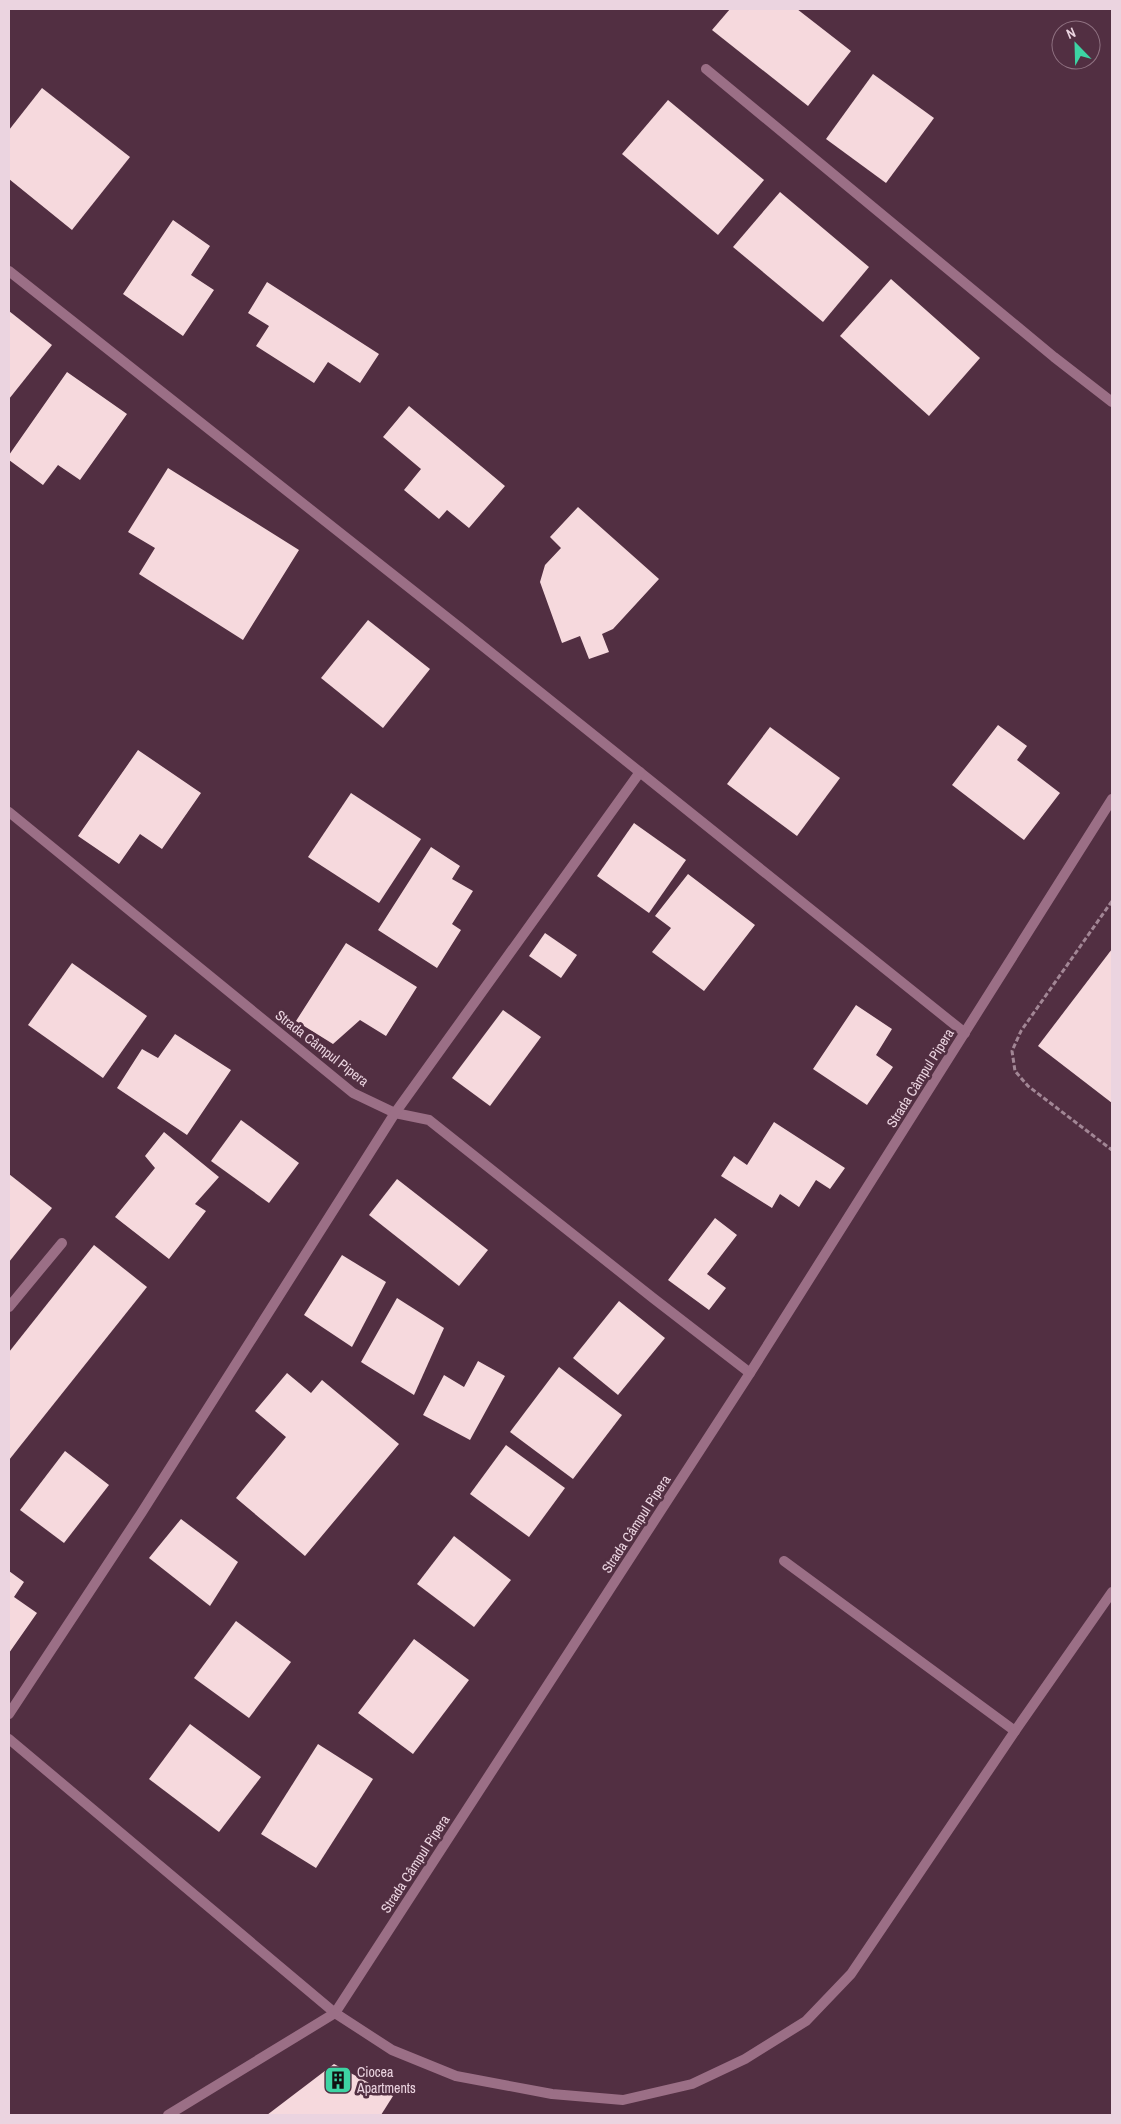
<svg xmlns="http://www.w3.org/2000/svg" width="1121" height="2124" viewBox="0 0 1121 2124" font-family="'Archivo Narrow',sans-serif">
<rect width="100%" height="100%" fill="#522f42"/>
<g fill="#f6d9dd">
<polygon points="730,9 797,9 851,51 808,106 712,30"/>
<polygon points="873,74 934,118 886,183 826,139"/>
<polygon points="42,88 130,157 72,230 9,179 9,130"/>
<polygon points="668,100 764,180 718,235 622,154"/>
<polygon points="780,192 869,267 823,322 733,247"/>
<polygon points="173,220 210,246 191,275 214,290 183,336 123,294"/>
<polygon points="891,279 980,358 929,416 840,336"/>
<polygon points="267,282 379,354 360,383 328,362 314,383 256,346 269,326 248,313"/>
<polygon points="9,311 52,345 9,399"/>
<polygon points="67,372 127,414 80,480 58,465 43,485 9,460 9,455"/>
<polygon points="409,406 505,486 469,528 447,510 439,519 404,490 421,469 383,437"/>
<polygon points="168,468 299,550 243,640 139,574 155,548 128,532"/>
<polygon points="578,507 659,579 613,629 602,634 609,652 589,659 580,636 562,643 540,582 545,565 561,548 550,537"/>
<polygon points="368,620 430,669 383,728 321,678"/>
<polygon points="998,725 1027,746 1017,760 1060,793 1024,840 952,785"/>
<polygon points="770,727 840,778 797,836 727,784"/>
<polygon points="138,750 201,793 162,849 140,834 119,864 78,836"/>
<polygon points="351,793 421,839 379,903 308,857"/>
<polygon points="634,823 686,860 649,913 597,876"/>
<polygon points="431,847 460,866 452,879 473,891 452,924 461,930 437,968 378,930"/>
<polygon points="688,874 755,925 704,991 652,952 671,928 655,916"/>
<polygon points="545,933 577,955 561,978 529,956"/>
<polygon points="346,943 417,987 386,1036 360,1020 333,1044 296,1021"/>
<polygon points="1112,949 1112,1103 1038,1046"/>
<polygon points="72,963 147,1016 103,1078 28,1025"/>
<polygon points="856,1005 892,1029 876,1055 893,1067 867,1105 813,1069"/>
<polygon points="503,1010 541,1037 490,1106 452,1078"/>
<polygon points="175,1034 231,1070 187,1135 117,1088 142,1049 158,1058"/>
<polygon points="241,1120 299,1163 269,1203 211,1161"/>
<polygon points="774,1122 845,1168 830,1189 816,1180 799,1207 780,1194 772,1208 721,1176 734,1156 747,1165"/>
<polygon points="164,1132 219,1177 195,1204 206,1211 169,1259 115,1217 155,1168 145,1156"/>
<polygon points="9,1174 52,1208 9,1262"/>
<polygon points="397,1179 488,1250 459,1286 369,1215"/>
<polygon points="715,1218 737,1235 707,1274 726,1288 709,1310 668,1280"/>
<polygon points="94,1245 147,1287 9,1460 9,1352"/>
<polygon points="342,1255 386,1282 352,1347 304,1315"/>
<polygon points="397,1298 444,1328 414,1395 361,1362"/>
<polygon points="619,1301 665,1338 618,1395 573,1358"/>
<polygon points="478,1361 505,1376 470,1440 423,1415 444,1375 464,1387"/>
<polygon points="559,1367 622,1415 573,1479 510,1432"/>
<polygon points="287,1373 311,1393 322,1380 399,1444 305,1556 236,1498 286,1437 255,1411"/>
<polygon points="506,1445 565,1488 529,1537 470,1494"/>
<polygon points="65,1451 109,1485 64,1543 20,1510"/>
<polygon points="181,1519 238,1562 210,1606 149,1558"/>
<polygon points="454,1536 511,1580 474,1627 417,1584"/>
<polygon points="9,1571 24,1582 14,1597 37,1613 9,1653"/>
<polygon points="236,1621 291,1662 249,1718 194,1678"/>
<polygon points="414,1639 469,1680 413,1754 358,1713"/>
<polygon points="190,1724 261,1777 219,1832 149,1779"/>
<polygon points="318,1744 373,1779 316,1868 261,1834"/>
<polygon points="334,2064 393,2096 381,2115 267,2115"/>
</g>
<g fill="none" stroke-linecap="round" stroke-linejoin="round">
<polyline stroke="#a28695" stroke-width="3" stroke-dasharray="5 2.5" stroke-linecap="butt" points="1112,901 1021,1031 1012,1051 1015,1071 1028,1086 1112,1150"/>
<g stroke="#9b6f86" stroke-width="10">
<polyline points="706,69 1054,357 1112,402"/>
<polyline points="784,1561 1015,1731"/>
</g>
<g stroke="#9b6f86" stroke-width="10">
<polyline points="9,271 459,627 965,1033"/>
<polyline points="9,812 353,1093 395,1113 429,1120 653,1298 750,1373"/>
<polyline points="9,1307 62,1243"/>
<polyline points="9,1714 142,1512 395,1113 640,772"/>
<polyline points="9,1739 335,2013 392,2050 456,2076 552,2094 623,2100 692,2084 745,2059 806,2021 851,1974 1015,1731 1112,1592"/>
<polyline points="168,2115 335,2013 750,1373 1112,799"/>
</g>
</g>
<defs>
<g id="building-square" transform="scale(1.4375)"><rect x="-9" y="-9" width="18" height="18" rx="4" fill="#3dd4a3" stroke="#522f42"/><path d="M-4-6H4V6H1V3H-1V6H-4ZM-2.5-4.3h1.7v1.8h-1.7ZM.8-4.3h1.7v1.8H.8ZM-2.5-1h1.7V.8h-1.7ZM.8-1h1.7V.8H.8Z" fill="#111"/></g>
</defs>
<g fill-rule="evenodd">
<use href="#building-square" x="338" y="2080"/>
</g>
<g text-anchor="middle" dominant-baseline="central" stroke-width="5" stroke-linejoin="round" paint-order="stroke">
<g font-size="14" fill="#ebd4e0" stroke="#522f42">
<text transform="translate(322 1048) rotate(38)">Strada Câmpul Pipera</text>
<text transform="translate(920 1078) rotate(-58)">Strada Câmpul Pipera</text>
<text transform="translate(636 1524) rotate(-57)">Strada Câmpul Pipera</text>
<text transform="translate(415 1864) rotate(-57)">Strada Câmpul Pipera</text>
</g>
<g font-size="14" fill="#ebd4e0" stroke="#522f42" text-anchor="start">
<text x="357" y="2072">Ciocea<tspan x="357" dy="16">Apartments</tspan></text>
</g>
</g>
<rect width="1121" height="2124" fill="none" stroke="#ebd4e0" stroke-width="20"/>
<g transform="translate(1076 45) rotate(337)"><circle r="24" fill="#522f42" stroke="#8f7181"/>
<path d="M0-4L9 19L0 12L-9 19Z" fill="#3dd4a3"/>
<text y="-8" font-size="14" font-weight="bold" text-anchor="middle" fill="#ebd4e0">N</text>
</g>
</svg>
